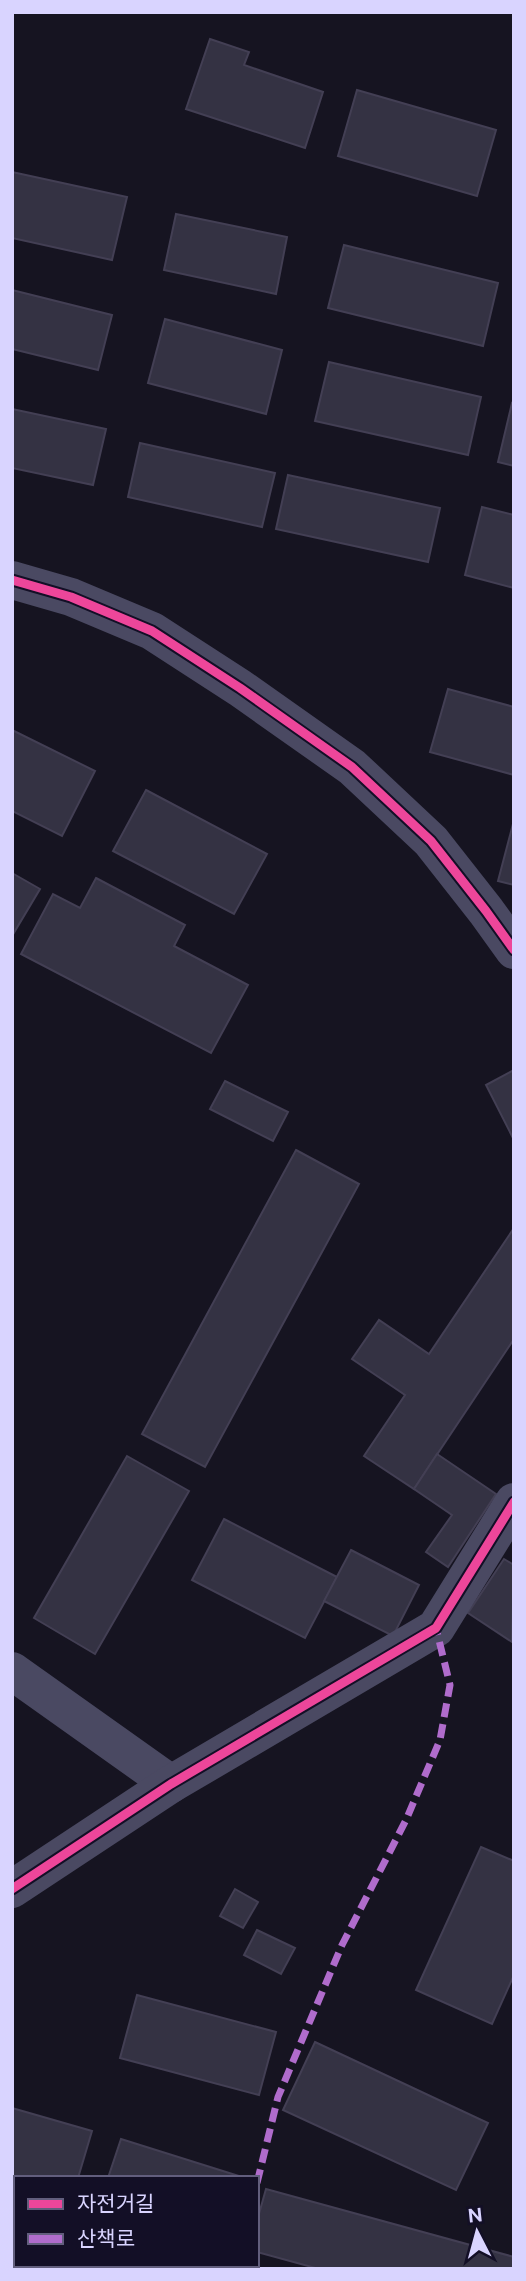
<svg xmlns="http://www.w3.org/2000/svg" width="526" height="2281" viewBox="0 0 526 2281" font-family="'Public Sans','Noto Sans KR',sans-serif">
<rect width="100%" height="100%" fill="#161421"/>
<g fill="#343243" stroke="#433f54" stroke-width="2">
<polygon points="210,39 249,52 244,65 323,92 305,148 186,109"/>
<polygon points="357,90 496,130 477,196 338,156"/>
<polygon points="12,172 127,197 112,260 12,238"/>
<polygon points="176,214 287,237 276,294 164,270"/>
<polygon points="344,245 498,283 483,346 328,308"/>
<polygon points="12,290 112,315 98,370 12,349"/>
<polygon points="165,319 282,350 266,414 148,383"/>
<polygon points="329,362 481,397 468,455 315,421"/>
<polygon points="512,403 514,404 514,466 498,462"/>
<polygon points="12,409 106,429 93,485 12,468"/>
<polygon points="140,443 275,473 262,527 128,497"/>
<polygon points="288,475 440,508 428,562 276,529"/>
<polygon points="482,507 514,515 514,588 465,575"/>
<polygon points="448,689 514,707 514,775 430,752"/>
<polygon points="12,730 95,771 62,836 12,811"/>
<polygon points="146,790 267,854 234,914 113,851"/>
<polygon points="514,820 514,885 498,881"/>
<polygon points="12,873 40,889 12,936"/>
<polygon points="96,878 185,925 174,946 248,985 211,1053 21,954 53,894 80,908"/>
<polygon points="514,1070 514,1140 486,1085"/>
<polygon points="225,1081 288,1112 273,1141 210,1109"/>
<polygon points="296,1150 359,1184 205,1467 142,1434"/>
<polygon points="514,1228 514,1339 414,1489 364,1456 405,1395 352,1359 379,1320 429,1354"/>
<polygon points="437,1454 496,1494 448,1567 426,1552 452,1515 414,1489"/>
<polygon points="127,1456 189,1491 95,1654 34,1618"/>
<polygon points="224,1519 337,1577 305,1638 192,1580"/>
<polygon points="351,1550 419,1585 393,1636 324,1601"/>
<polygon points="504,1559 514,1565 512,1642 468,1613"/>
<polygon points="481,1847 514,1861 514,1975 492,2024 416,1990"/>
<polygon points="235,1889 258,1902 243,1928 220,1916"/>
<polygon points="257,1930 295,1948 281,1974 244,1955"/>
<polygon points="137,1995 276,2032 259,2095 120,2058"/>
<polygon points="315,2042 488,2123 456,2190 283,2110"/>
<polygon points="12,2108 92,2131 78,2178 12,2178"/>
<polygon points="121,2139 242,2177 241,2178 108,2178"/>
<polygon points="266,2189 514,2257 514,2269 319,2269 257,2252 257,2221"/>
<polygon points="12,2257 16,2258 16,2265 45,2265 58,2269 12,2269"/>
</g>
<g fill="none" stroke-linecap="round" stroke-linejoin="round">
<g stroke="#4a4962" stroke-width="38">
<polyline points="12,580 71,597 152,631 240,688 352,767 431,841 486,911 514,950"/>
<polyline points="12,1671 171,1784"/>
<polyline points="12,1889 171,1784 436,1628 514,1502"/>
</g>
<g stroke="#b06ccc" stroke-width="7" stroke-dasharray="14 7" stroke-linecap="butt">
<polyline points="257,2183 278,2097 342,1945 406,1820 440,1740 450,1685 436,1628"/>
<polyline points="237,2269 238,2265"/>
</g>
<g stroke="#130f26" stroke-width="13">
<g id="cycleway">
<polyline points="12,580 71,597 152,631 240,688 352,767 431,841 486,911 514,950"/>
<polyline points="12,1889 171,1784 436,1628 514,1502"/>
</g>
</g>
<use href="#cycleway" stroke="#ed469a" stroke-width="9"/>
</g>
<rect width="526" height="2281" fill="none" stroke="#d9d4ff" stroke-width="28"/>
<rect x="14" y="2176" width="245" height="91" fill="#130f26" stroke="#625e7d" stroke-width="2"/>
<rect x="28" y="2199" width="35" height="10" fill="#ed469a" stroke="#625e7d" stroke-width="2"/>
<text x="77" y="2211" font-size="21" fill="#d9d4ff">자전거길</text>
<rect x="28" y="2234" width="35" height="10" fill="#b06ccc" stroke="#625e7d" stroke-width="2"/>
<text x="77" y="2246" font-size="21" fill="#d9d4ff">산책로</text>
<g transform="translate(477 2232) rotate(354)" stroke="#130f26" stroke-width="5" paint-order="stroke">
<path d="M0-5L12 26L0 18L-12 26Z" fill="#d9d4ff"/>
<text y="-10" font-size="19" font-weight="bold" text-anchor="middle" fill="#d9d4ff">N</text>
</g>
</svg>
